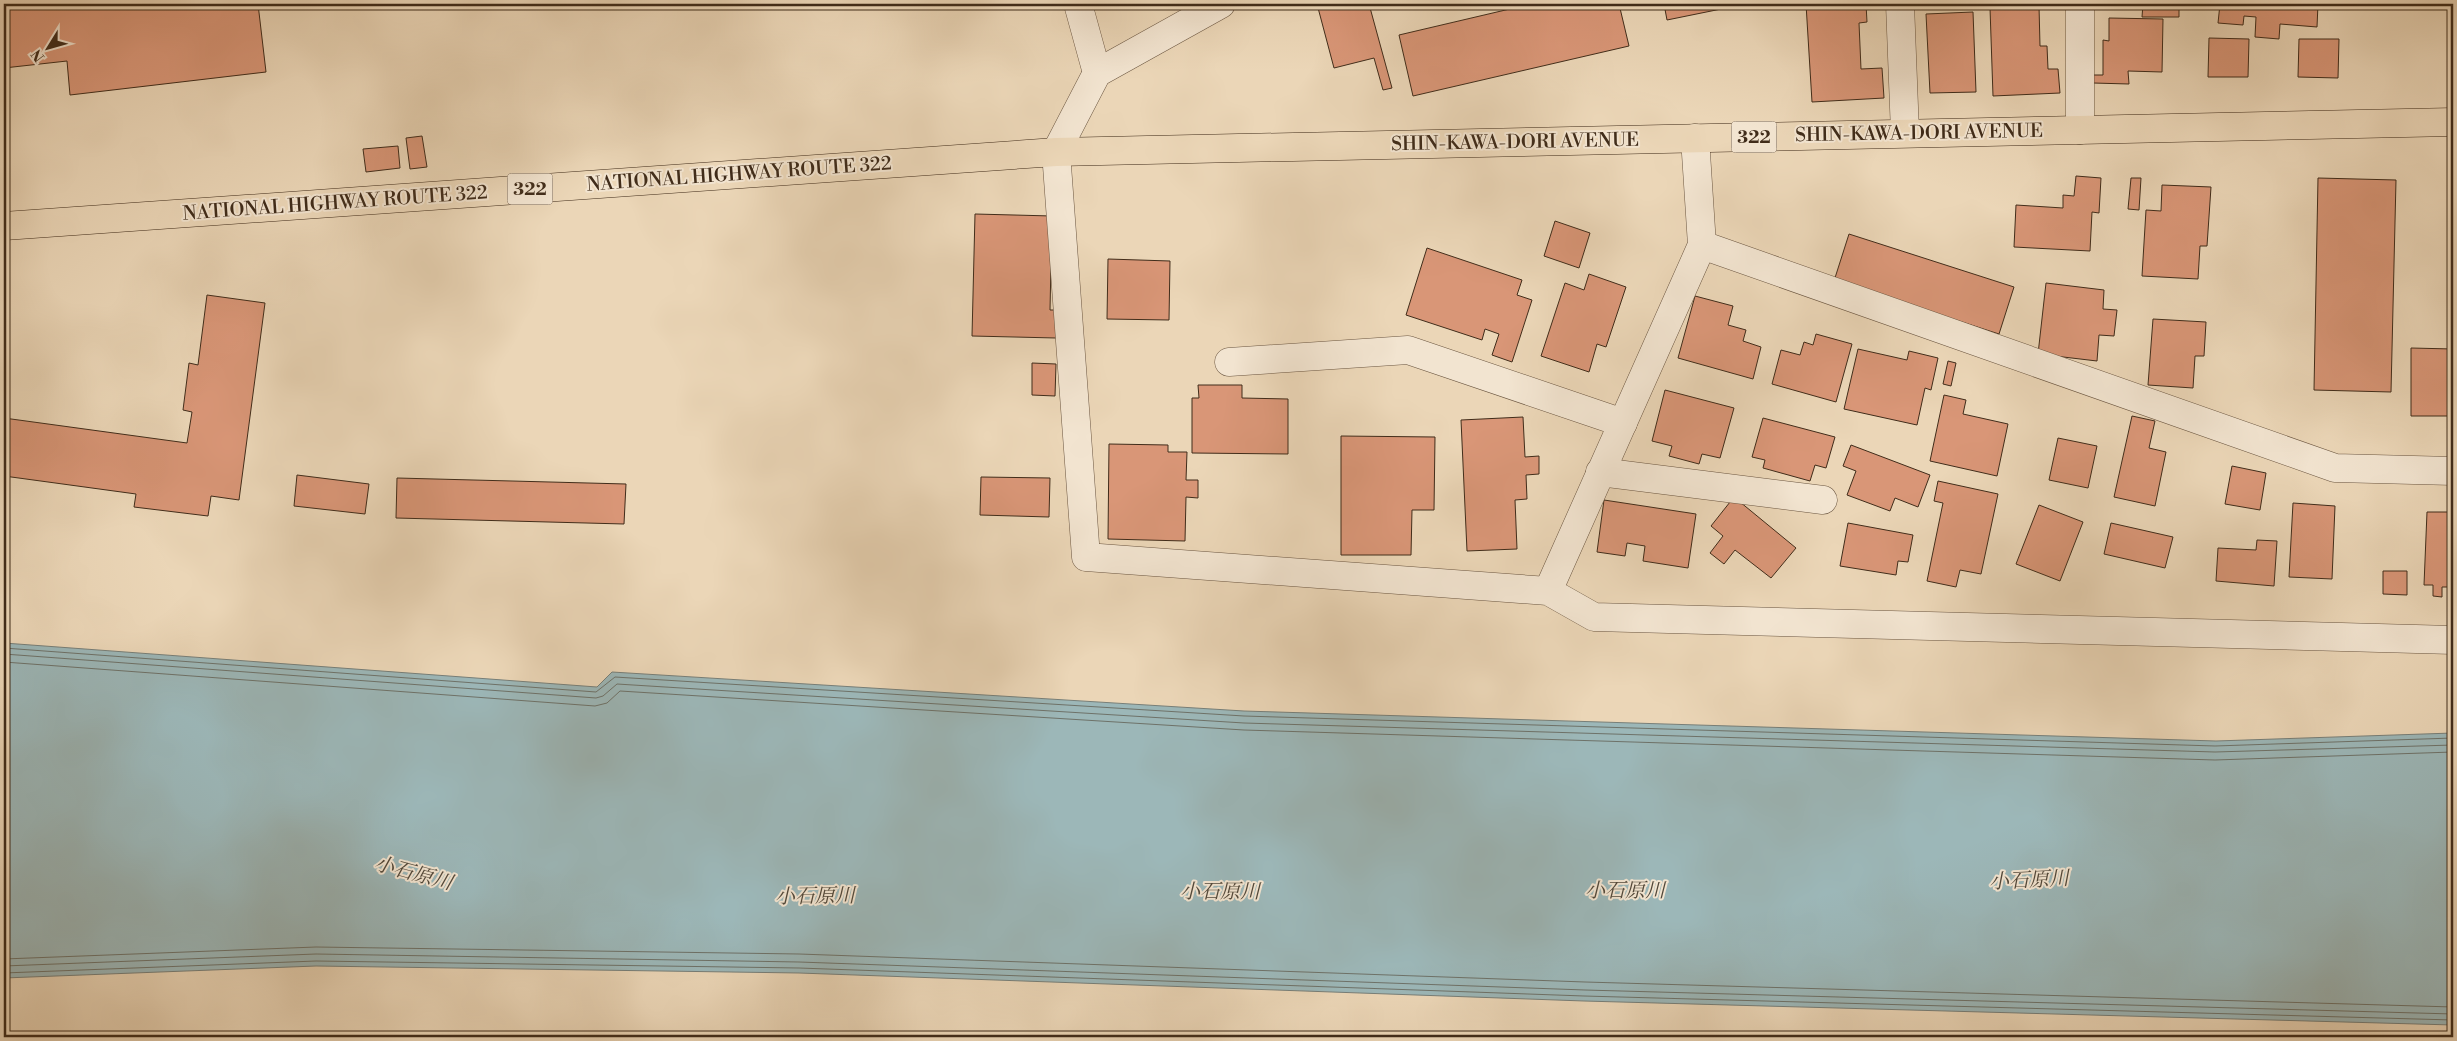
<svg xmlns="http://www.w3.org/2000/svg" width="2457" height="1041" viewBox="0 0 2457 1041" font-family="'Libre Bodoni','Noto Serif JP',serif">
<rect width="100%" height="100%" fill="#ebd6b7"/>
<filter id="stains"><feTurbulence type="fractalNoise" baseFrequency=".004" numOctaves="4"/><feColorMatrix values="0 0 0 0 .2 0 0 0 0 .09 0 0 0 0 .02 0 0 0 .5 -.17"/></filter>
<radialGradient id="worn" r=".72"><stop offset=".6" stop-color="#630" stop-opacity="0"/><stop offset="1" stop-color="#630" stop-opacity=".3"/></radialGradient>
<polygon fill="#9cb7b8" stroke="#777f79" points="4,643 597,687 612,672 1244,711 2216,741 2453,733 2453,1025 1584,1001 799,973 316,966 4,978"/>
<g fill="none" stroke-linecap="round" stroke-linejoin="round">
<g stroke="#6e7269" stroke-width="1">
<polyline points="4,648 596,692 615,677 1244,716 2215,746 2453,738"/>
<polyline points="4,654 596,698 603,696 617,684 1244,723 2215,752 2453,745"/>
<polyline points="4,662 595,706 607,703 620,691 1244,730 2215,760 2453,752"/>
<polyline points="4,959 316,947 799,954 1585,982 2453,1007"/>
<polyline points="4,966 316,954 799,962 1585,990 2453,1014"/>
<polyline points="4,973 316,961 799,968 1584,996 2453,1020"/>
</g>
</g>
<g fill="#d99677" stroke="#402c1a">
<polygon points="4,4 258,4 266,72 70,95 67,61 4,68"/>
<polygon points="1317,4 1369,4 1392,88 1383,90 1374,58 1334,68"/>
<polygon points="1531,4 1619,4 1629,46 1413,96 1399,35"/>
<polygon points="1664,4 1725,4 1726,8 1667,20"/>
<polygon points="1806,4 1866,4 1867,22 1859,23 1861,69 1882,68 1884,98 1812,102"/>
<polygon points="2143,4 2179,4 2179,17 2142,17"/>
<polygon points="2220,4 2318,4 2317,27 2280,24 2279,39 2255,37 2256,17 2244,16 2243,25 2218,23"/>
<polygon points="2039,6 2040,46 2047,46 2048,69 2058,69 2060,93 1993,96 1990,8"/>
<polygon points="1973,12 1976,92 1930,93 1926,14"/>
<polygon points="2109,18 2163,19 2162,72 2128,71 2129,84 2093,83 2093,75 2103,75 2103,40 2109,41"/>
<polygon points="2209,38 2249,39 2248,77 2208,77"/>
<polygon points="2299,39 2339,39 2338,78 2298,77"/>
<polygon points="422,136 427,167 410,169 406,138"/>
<polygon points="398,146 400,168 366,172 363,149"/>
<polygon points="2076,176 2101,178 2099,213 2092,212 2090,251 2014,247 2016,205 2063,208 2063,195 2074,196"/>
<polygon points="2131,178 2141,178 2139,210 2128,209"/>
<polygon points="2318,178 2396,180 2391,392 2314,390"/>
<polygon points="2162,185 2211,187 2207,246 2200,246 2198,279 2142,276 2146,210 2161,211"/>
<polygon points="975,214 1052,216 1050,310 1056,310 1056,338 972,336"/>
<polygon points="1555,221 1590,233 1579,268 1544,256"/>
<polygon points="1849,234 2014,287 1999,334 1834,281"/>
<polygon points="1427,248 1522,280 1517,295 1532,300 1512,362 1492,355 1499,334 1485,329 1482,340 1406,315"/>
<polygon points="1108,259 1170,261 1169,320 1107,319"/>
<polygon points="1589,274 1626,287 1606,347 1597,344 1589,372 1541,356 1565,283 1584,290"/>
<polygon points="2046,283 2104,290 2103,309 2117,310 2114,336 2099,335 2097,361 2038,354"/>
<polygon points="207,295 265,303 239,500 211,496 208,516 134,507 136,494 4,476 4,418 187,443 192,412 183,410 189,363 198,365"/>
<polygon points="1695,296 1733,306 1728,325 1746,330 1743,341 1761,347 1753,379 1678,358"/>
<polygon points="2153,319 2206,322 2204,356 2195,356 2193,388 2148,385"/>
<polygon points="1816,334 1852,344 1836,402 1772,384 1781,350 1800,355 1804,342 1813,345"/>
<polygon points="2411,348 2453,349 2453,416 2411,416"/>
<polygon points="1858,349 1907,360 1909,351 1938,358 1931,390 1925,388 1917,425 1844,409"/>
<polygon points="1948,361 1956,363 1951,386 1943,384"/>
<polygon points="1032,363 1056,364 1055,396 1032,395"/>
<polygon points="1198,385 1242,385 1242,398 1288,399 1288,454 1192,453 1192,398 1199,398"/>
<polygon points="1665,390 1734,408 1720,458 1702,454 1699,464 1669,456 1672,446 1652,441"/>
<polygon points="1944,395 1966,400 1963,414 2008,424 1997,476 1930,461"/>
<polygon points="2132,416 2155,421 2149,448 2166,452 2155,506 2114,497"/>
<polygon points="1523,417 1525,457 1539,456 1539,474 1526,475 1527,499 1515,500 1517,549 1467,551 1461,420"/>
<polygon points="1763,418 1835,437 1826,468 1815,465 1810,481 1763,468 1765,460 1752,457"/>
<polygon points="1341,436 1435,437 1434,510 1412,510 1411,555 1341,555"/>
<polygon points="2058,438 2097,446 2088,488 2049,480"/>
<polygon points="1109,444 1168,445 1168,452 1187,452 1186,480 1198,480 1198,498 1186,497 1185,541 1108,539"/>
<polygon points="1851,445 1930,475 1918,507 1895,498 1890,511 1847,495 1856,471 1843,466"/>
<polygon points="2232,466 2266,473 2260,510 2225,504"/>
<polygon points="297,475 369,484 365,514 294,506"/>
<polygon points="981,477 1050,478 1049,517 980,515"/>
<polygon points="397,478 626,484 624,524 396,518"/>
<polygon points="1938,481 1998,494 1981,574 1960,570 1956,587 1927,581 1943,503 1934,501"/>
<polygon points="1734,497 1796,548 1771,578 1735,550 1724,564 1710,553 1723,536 1711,526"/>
<polygon points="1604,500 1696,514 1688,568 1643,561 1645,546 1627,543 1625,556 1597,552"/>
<polygon points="2293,503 2335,506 2332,579 2289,577"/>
<polygon points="2039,505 2083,522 2060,581 2016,564"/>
<polygon points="2427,512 2453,512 2453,587 2442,587 2442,597 2433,596 2433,585 2424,585"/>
<polygon points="1848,523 1913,535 1908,562 1898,561 1896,575 1840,566"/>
<polygon points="2111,523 2173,537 2165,568 2104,554"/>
<polygon points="2257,540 2277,541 2274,586 2216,581 2218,548 2256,550"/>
<polygon points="2383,571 2407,571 2407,595 2383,594"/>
</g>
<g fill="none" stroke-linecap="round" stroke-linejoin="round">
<g stroke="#6b5641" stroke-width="29">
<g id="minor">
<polyline points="1078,4 1097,73"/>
<polyline points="1221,4 1097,73 1056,152 1086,557 1548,591 1594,617 2453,640"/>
<polyline points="1900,4 1905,133"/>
<polyline points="2080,4 2080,130"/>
<polyline points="1702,245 2335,468 2453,471"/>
<polyline points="1229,362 1408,350 1623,423"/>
<polyline points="1600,472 1823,500"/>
<polyline points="1548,591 1702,245 1695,138"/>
</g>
</g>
<g stroke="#402c1a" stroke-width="29">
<polyline id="highway" points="4,226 1056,152 2453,122"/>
</g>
<use href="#minor" stroke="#f2e4d0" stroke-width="28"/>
<use href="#highway" stroke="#ebd6b7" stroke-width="28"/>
</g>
<g text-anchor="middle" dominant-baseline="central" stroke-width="4" stroke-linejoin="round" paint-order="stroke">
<g fill="#f2e4d0" stroke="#756351" stroke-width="1">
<rect x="1731.5" y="121.5" width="45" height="31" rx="4"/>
<rect x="507.5" y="173.5" width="45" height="31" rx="4"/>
</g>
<g font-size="18" font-weight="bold" fill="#402c1a">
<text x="1754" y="137">322</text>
<text x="530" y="189">322</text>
</g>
<g font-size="19" fill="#402c1a" stroke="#f2e4d0">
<text transform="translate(1919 133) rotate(-1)">SHIN-KAWA-DORI AVENUE</text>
<text transform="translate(1515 142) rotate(-1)">SHIN-KAWA-DORI AVENUE</text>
<text transform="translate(739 174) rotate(-4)">NATIONAL HIGHWAY ROUTE 322</text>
<text transform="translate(335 203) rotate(-4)">NATIONAL HIGHWAY ROUTE 322</text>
</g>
<g font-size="20" font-style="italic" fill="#52483a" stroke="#f2e4d0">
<text transform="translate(413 874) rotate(15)">小石原川</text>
<text transform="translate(2029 881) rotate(-3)">小石原川</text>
<text x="1625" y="891">小石原川</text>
<text x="1220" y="892">小石原川</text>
<text transform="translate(815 897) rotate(-1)">小石原川</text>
</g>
</g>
<rect width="2457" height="1041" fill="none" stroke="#ebd6b7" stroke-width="20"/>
<rect x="5" y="5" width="2447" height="1031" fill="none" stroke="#402c1a" stroke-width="2.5"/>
<rect x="10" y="10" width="2437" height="1021" fill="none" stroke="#402c1a"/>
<g transform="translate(48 48) rotate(233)" stroke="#f2e4d0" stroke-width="4" paint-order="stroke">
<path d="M0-4L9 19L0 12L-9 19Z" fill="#402c1a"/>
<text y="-8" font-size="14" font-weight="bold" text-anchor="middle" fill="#402c1a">N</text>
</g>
<rect width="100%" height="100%" filter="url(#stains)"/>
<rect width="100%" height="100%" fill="url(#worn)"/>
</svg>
